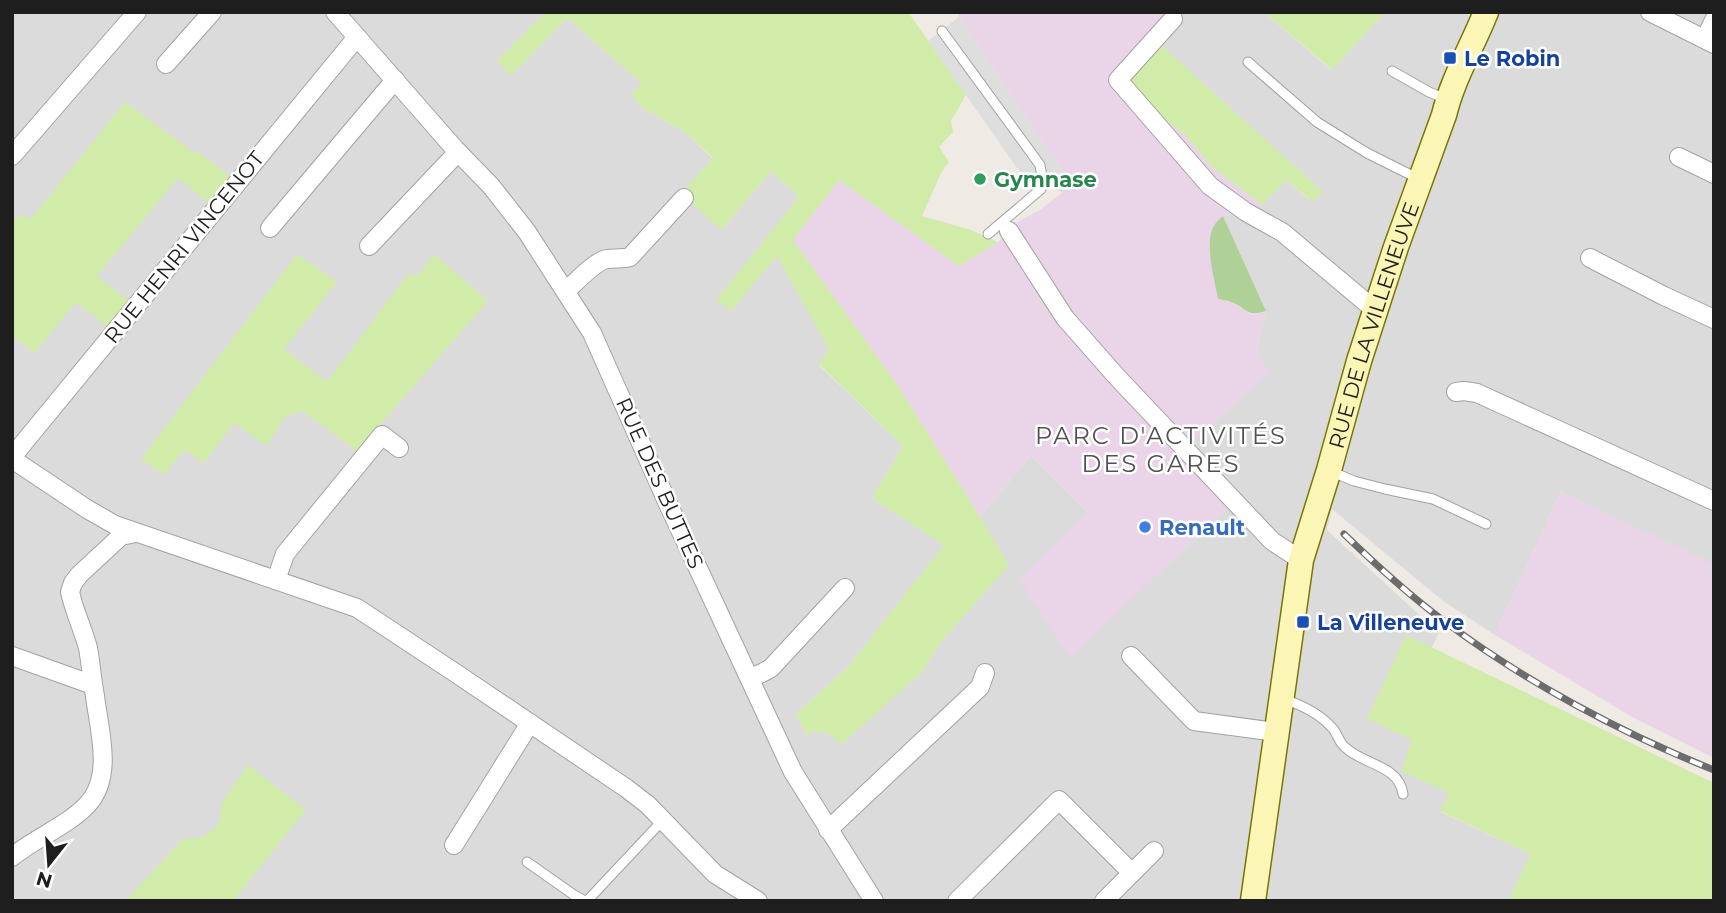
<svg xmlns="http://www.w3.org/2000/svg" width="1726" height="913" viewBox="0 0 1726 913" font-family="Montserrat,sans-serif">
<rect width="100%" height="100%" fill="#efeae4"/>
<polygon fill="#dcdbdb" points="12,12 545,12 497,61 511,75 567,18 642,83 641,107 685,132 713,159 722,229 771,171 799,197 731,310 777,255 830,349 819,365 903,446 872,498 945,545 848,667 796,714 807,735 814,729 823,731 922,672 940,643 1008,565 980,517 1031,455 1087,511 1188,445 1257,349 1266,311 1223,216 1262,205 1286,180 1312,202 1159,43 1187,12 1264,12 1331,70 1385,12 1714,12 1714,565 1561,492 1495,635 1443,601 1332,509 1327,530 1439,633 1430,651 1412,740 1449,793 1441,812 1531,854 1508,901 12,901"/>
<g fill="#e9d5e7">
<polygon points="959,12 1187,12 1159,43 1168,122 1185,135 1211,166 1262,205 1223,216 1213,226 1232,302 1248,313 1255,315 1266,311 1257,349 1269,373 1189,445 1240,496 1070,658 1020,580 1087,511 1031,455 980,517 898,386 793,240 839,180 959,266 998,242 1019,221 1040,210 1072,185 959,17"/>
<polygon points="1561,492 1714,564 1714,758 1632,717 1495,635"/>
</g>
<g fill="#d1eba8">
<polygon points="545,12 908,12 966,95 951,121 953,132 939,147 949,162 941,173 922,216 971,230 998,242 959,266 839,180 793,240 898,386 980,517 1009,565 940,643 922,672 842,744 824,731 821,734 814,730 807,736 796,714 848,667 944,545 872,498 903,446 819,364 829,349 777,256 731,311 716,300 799,197 771,171 721,230 681,193 713,158 685,132 641,107 632,94 642,83 567,18 511,76 497,61"/>
<polygon points="1264,12 1385,12 1332,70"/>
<polygon points="1159,43 1323,192 1313,202 1286,180 1262,205 1211,166 1185,135 1168,122 1127,80"/>
<polygon points="125,102 196,154 199,152 230,177 210,204 178,178 97,276 130,302 108,327 76,302 34,354 12,335 12,223 21,214 30,220"/>
<polygon points="297,254 337,282 284,349 327,382 408,274 417,276 434,254 488,301 357,451 303,411 285,417 267,446 234,423 204,463 184,450 164,475 141,459"/>
<polygon points="1406,635 1714,783 1714,901 1508,901 1531,854 1440,811 1449,793 1401,771 1412,740 1367,719"/>
<polygon points="248,765 306,810 233,901 125,901 182,840 202,837 218,826 222,802"/>
</g>
<path fill="#afd097" d="M 1223,216 L 1266,311 C 1246,318 1247,308 1231,302 C 1227,300 1223,300 1218,299 C 1215,280 1203,242 1215,224 C 1217,221 1220,219 1223,216 Z"/>
<polygon fill="#dedede" points="959,17 1072,185 1063,193 1020,172 928,41"/>
<g fill="none" stroke-linecap="round" stroke-linejoin="round">
<g stroke="#a2a2a2" stroke-width="11">
<g id="lane">
<polyline points="942,31 1040,165 1043,182 1041,189 988,234"/>
<polyline points="1248,62 1317,122 1367,153 1419,179"/>
<polyline points="1392,71 1429,92 1446,99"/>
<polyline points="1330,471 1354,481 1385,489 1433,499 1486,524"/>
<path d="M 1283,699 C 1302,705 1321,714 1334,730 C 1338,736 1340,744 1346,748 C 1364,765 1399,765 1403,794"/>
<polyline points="527,862 574,895 585,901"/>
<polyline points="587,901 663,820"/>
</g>
</g>
<g stroke="#a2a2a2" stroke-width="20">
<g id="street">
<polyline points="335,12 455,149 491,186 527,232 592,333 669,506 793,772 874,901"/>
<polyline points="1650,12 1714,44"/>
<polyline points="1173,19 1118,80 1210,186 1246,212 1282,232 1375,310"/>
<polyline points="1705,39 1714,20"/>
<polyline points="166,64 212,12"/>
<polyline points="12,156 137,12"/>
<polyline points="1679,157 1714,174"/>
<polyline points="270,228 395,80"/>
<polyline points="1009,231 1065,318 1117,377 1272,541 1301,560"/>
<polyline points="369,246 458,152"/>
<polyline points="1590,258 1664,296 1714,319"/>
<path d="M 566,291 C 576,282 595,261 607,259 C 615,258 622,259 630,257 L 684,198"/>
<polyline points="1456,392 1464,391 1477,393 1714,501"/>
<polyline points="12,457 357,37"/>
<polyline points="12,459 87,509 115,525 357,608 457,674 626,788 648,805 715,874 758,901"/>
<polyline points="276,580 285,554 382,435 399,448"/>
<polyline points="12,656 93,685"/>
<polyline points="1131,656 1194,721 1276,732"/>
<polyline points="750,678 762,673 771,668 845,588"/>
<polyline points="828,830 980,687 985,673"/>
<polyline points="454,845 530,723"/>
<path d="M 12,857 C 35,838 67,826 87,805 C 114,777 99,730 95,696 C 92,681 91,664 88,648 C 83,629 74,611 70,592 L 73,583 L 79,575 L 121,536 L 135,533"/>
<polyline points="957,901 1059,800 1132,873"/>
<polyline points="1104,901 1154,851"/>
</g>
</g>
<g stroke="#787702" stroke-width="27">
<g id="secondary">
<path id="s1" d="M 1253,901 L 1301,560 L 1329,470 L 1359,361 L 1380,296 L 1396,247 L 1444,115 C 1453,78 1472,47 1486,12"/>
</g>
</g>
<use href="#lane" stroke="#fff" stroke-width="9"/>
<use href="#street" stroke="#fff" stroke-width="18"/>
<use href="#secondary" stroke="#fbf6b6" stroke-width="24"/>
<g stroke="#6c6c6c" stroke-width="7">
<path id="rail" d="M 1344,534 C 1376,565 1409,595 1444,621 C 1524,681 1621,733 1714,770"/>
</g>
<use href="#rail" stroke="#fff" stroke-width="4.5" stroke-dasharray="13" stroke-linecap="butt"/>
</g>
<g fill="#1a4fb4" stroke="#fff" stroke-width="2.5">
<rect x="1443" y="51" width="14" height="14" rx="3.5"/>
<rect x="1296" y="615" width="14" height="14" rx="3.5"/>
</g>
<circle fill="#2e9e5b" stroke="#fff" stroke-width="2.5" cx="980" cy="179" r="7"/>
<circle fill="#3f7fe0" stroke="#fff" stroke-width="2.5" cx="1145" cy="527" r="7"/>
<g text-anchor="middle" dominant-baseline="central" stroke-width="5" stroke-linejoin="round" paint-order="stroke">
<g font-size="21" font-weight="bold" fill="#164399" stroke="#fff" text-anchor="start">
<text x="1464" y="58">Le Robin</text>
<text x="1317" y="622">La Villeneuve</text>
</g>
<g font-size="21" font-weight="bold" fill="#27864d" stroke="#fff" text-anchor="start">
<text x="994" y="179">Gymnase</text>
</g>
<g font-size="21" fill="#1e1e1e" stroke="#fff">
<text transform="translate(184 247) rotate(-51)">RUE HENRI VINCENOT</text>
<text stroke="none"><textPath href="#s1" startOffset="590">RUE DE LA VILLENEUVE</textPath></text>
<text transform="translate(660 483) rotate(66)">RUE DES BUTTES</text>
</g>
<g font-size="21" font-weight="bold" fill="#366cbe" stroke="#fff" text-anchor="start">
<text x="1159" y="527">Renault</text>
</g>
<g font-size="24" letter-spacing="2" fill="#515151" stroke="#fff">
<text x="1161" y="435">PARC D'ACTIVITÉS<tspan x="1161" dy="28">DES GARES</tspan></text>
</g>
</g>
<rect width="1726" height="913" fill="none" stroke="#1e1e1e" stroke-width="28"/>
<g transform="translate(49 864) rotate(197)" stroke="#ffffff" stroke-width="5" paint-order="stroke">
<path d="M0-5L12 26L0 18L-12 26Z" fill="#1e1e1e"/>
<text y="-10" font-size="19" font-weight="bold" text-anchor="middle" fill="#1e1e1e">N</text>
</g>
</svg>
